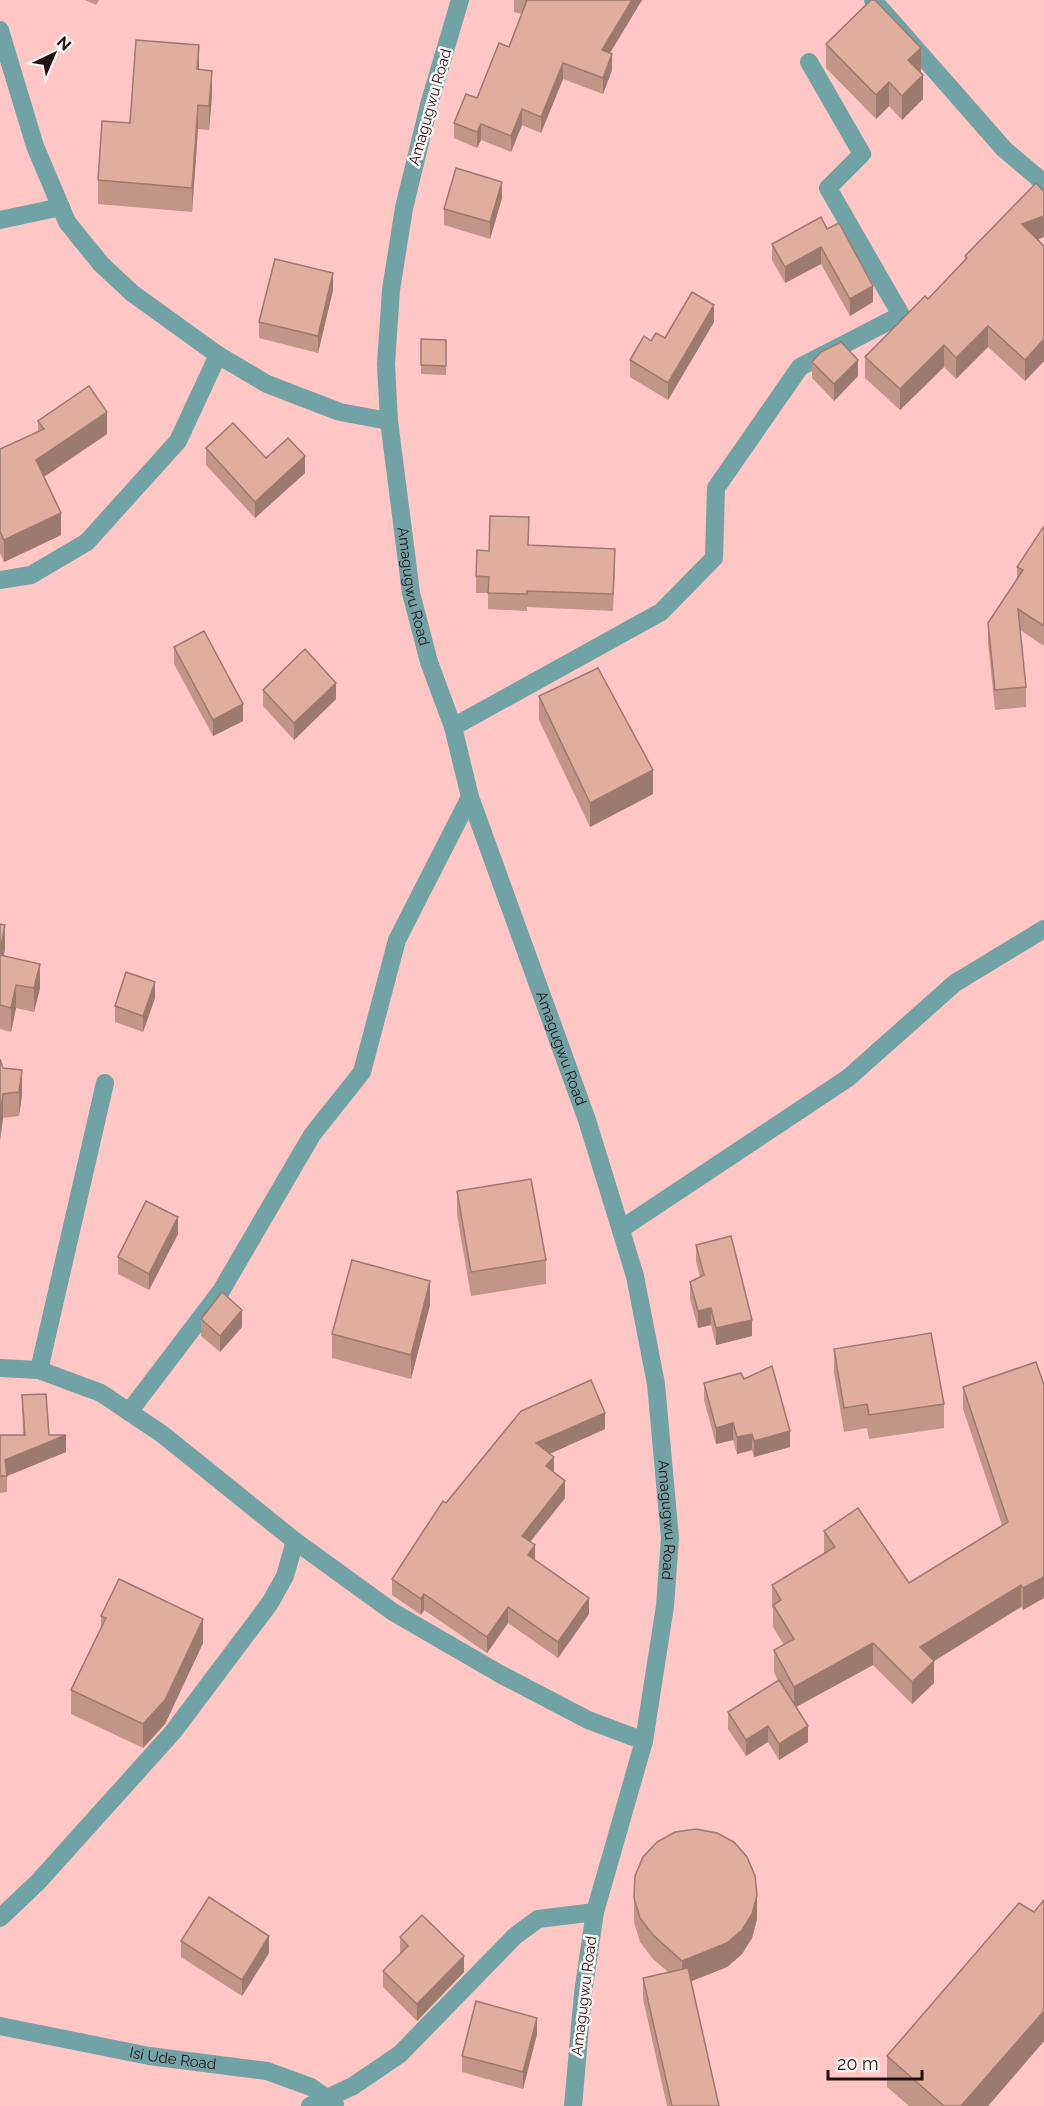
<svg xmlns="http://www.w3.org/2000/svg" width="1044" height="2106" viewBox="0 0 1044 2106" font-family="Raleway,sans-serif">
<rect width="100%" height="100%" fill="#fec6c5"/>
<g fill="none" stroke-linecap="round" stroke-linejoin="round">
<g stroke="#71a2a4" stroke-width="18">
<path id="s1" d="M 460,0 L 430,101 L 404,208 L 391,290 L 386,364 L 389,421 L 411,593 L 429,662 L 453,727 L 470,797 L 587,1120 L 635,1276 L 656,1384 L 670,1538 L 665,1606 L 644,1741 L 595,1912 L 583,1993 L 573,2106"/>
<polyline points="873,0 1004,149 1044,183"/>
<polyline points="0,30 35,146 67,222 101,264 132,293 218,355 267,384 340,412 389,421"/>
<polyline points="0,220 61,207"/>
<polyline points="0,580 31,575 87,542 178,441 218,355"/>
<polyline points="453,727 661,612 714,558 716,488 800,367 901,315 828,188 862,154 809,62"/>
<polyline points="621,1229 848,1078 955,983 1044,929"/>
<polyline points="0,1368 39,1370 101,1393 162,1434 295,1541 393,1612 500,1674 588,1720 644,1741"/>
<polyline points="39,1370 105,1083"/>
<polyline points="129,1412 221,1291 312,1135 362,1072 397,940 470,797"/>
<polyline points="0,1918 38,1882 173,1732 270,1603 285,1576 295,1541"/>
<path id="s2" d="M 0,2026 L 149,2056 L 267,2071 L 311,2087 L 335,2104"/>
<polyline points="310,2106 353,2086 400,2054 515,1936 538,1919 595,1912"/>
</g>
</g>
<g fill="#c19687">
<polygon points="85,0 99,0 96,5"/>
<polygon points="514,0 642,0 610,53 612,70 603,94 563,79 541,133 522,125 511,152 481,140 477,148 454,138 454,123 477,98 509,47 522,14 514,12"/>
<polygon points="826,44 921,71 923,99 902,120 889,106 876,119 826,68"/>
<polygon points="199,70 212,95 209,130 198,129 192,212 98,204 98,180 130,123"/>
<polygon points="502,198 490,239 444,225 444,209"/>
<polygon points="821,217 873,302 850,316 821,264 785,283 772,260 772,244"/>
<polygon points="1038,240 1044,246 1044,361 1025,381 988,347 956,379 944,367 900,410 865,378 865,357 928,299 965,261 965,256"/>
<polygon points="333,290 318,353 259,338 259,322"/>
<polygon points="714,322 668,400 630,377 630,360 665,338"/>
<polygon points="421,339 446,340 446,375 421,374"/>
<polygon points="812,362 858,376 834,401 812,378"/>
<polygon points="38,421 107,434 44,477 61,535 4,562 0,553 0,449 38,432"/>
<polygon points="206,448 266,458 305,473 255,518 206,465"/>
<polygon points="1044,526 1044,646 1020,630 1026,687 1026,707 995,710 988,643 988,623 1017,578 1017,567"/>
<polygon points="528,545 615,566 613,611 527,607 527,611 488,609 488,593 476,593 476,576 489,551"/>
<polygon points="174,647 243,721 213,736 174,664"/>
<polygon points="263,690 336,699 294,740 263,706"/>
<polygon points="539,696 653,794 590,827 539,720"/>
<polygon points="0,924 5,949 4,955 40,988 34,1012 16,1008 11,1032 0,1029"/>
<polygon points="155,998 143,1032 115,1022 115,1006"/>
<polygon points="0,1059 3,1068 22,1094 19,1116 3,1118 0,1140"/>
<polygon points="457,1191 546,1260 546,1284 471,1296 457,1215"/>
<polygon points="178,1234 149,1290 118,1274 118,1257"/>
<polygon points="696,1245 752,1336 716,1345 711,1325 698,1328 690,1299 690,1282 700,1277 696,1261"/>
<polygon points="430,1305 411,1379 332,1358 332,1334"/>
<polygon points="201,1319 242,1327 220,1352 201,1336"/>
<polygon points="834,1349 944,1404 944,1428 869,1439 867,1428 844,1432 834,1373"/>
<polygon points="1036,1362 1023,1610 1021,1607 934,1661 934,1683 912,1704 873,1665 796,1707 808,1742 779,1760 768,1742 746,1756 728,1729 728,1712 778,1681 774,1672 774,1650 784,1645 773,1627 773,1609 772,1607 772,1585 824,1553 824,1531 909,1583 1002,1525 963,1409 963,1387"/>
<polygon points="704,1383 790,1447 754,1457 752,1450 737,1454 733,1440 716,1444 704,1400"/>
<polygon points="22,1395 49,1435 66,1452 7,1476 7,1492 0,1493 0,1435 23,1435"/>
<polygon points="521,1411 605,1429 549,1454 554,1472 565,1498 530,1542 535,1560 589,1614 558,1658 508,1623 487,1653 424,1610 421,1615 392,1595 392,1579 446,1503"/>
<polygon points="101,1616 203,1643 165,1724 143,1748 71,1714 71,1690 101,1627"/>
<polygon points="634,1898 757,1919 752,1938 742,1954 727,1967 691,1981 719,2106 667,2106 643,1999 643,1978 668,1972 653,1959 640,1942 634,1922"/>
<polygon points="1044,1900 1044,2041 988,2106 909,2106 887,2087 887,2056 1034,1912"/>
<polygon points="400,1937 464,1972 417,2021 383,1987 383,1971 400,1954"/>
<polygon points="181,1941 269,1953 242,1996 181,1957"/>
<polygon points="537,2034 523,2089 462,2072 462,2056"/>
</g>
<g fill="#9d7a6e">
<polygon points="632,0 642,0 602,66 602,50"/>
<polygon points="199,45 199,68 197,93 197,69"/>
<polygon points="921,48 921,71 908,84 908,60"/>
<polygon points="612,54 612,70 603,94 603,78"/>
<polygon points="563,63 563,79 541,133 541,117"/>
<polygon points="212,71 212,95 209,130 209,106"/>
<polygon points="923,75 923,99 902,120 902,96"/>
<polygon points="889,82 889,106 876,119 876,95"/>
<polygon points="198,105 198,129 192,212 192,188"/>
<polygon points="522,109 522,125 511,152 511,136"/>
<polygon points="481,124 481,140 477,148 477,132"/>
<polygon points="502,182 502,198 490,239 490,222"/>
<polygon points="1044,216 1044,237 1022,246 1022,224"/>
<polygon points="821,247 821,264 785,283 785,267"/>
<polygon points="333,273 333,290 318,353 318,336"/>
<polygon points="873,286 873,302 850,316 850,299"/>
<polygon points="714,305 714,322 668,400 668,383"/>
<polygon points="988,326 988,347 956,379 956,358"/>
<polygon points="1044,339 1044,361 1025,381 1025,360"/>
<polygon points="944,345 944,367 900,410 900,389"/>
<polygon points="858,360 858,376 834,401 834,384"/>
<polygon points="107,412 107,434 36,482 36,460"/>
<polygon points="305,456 305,473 255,518 255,502"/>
<polygon points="61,513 61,535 4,562 4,540"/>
<polygon points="336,683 336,699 294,740 294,723"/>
<polygon points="243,704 243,721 213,736 213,720"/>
<polygon points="653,770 653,794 590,827 590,803"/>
<polygon points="5,925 5,949 0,974 0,950"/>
<polygon points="40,964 40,988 34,1012 34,988"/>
<polygon points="155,982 155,998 143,1032 143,1016"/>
<polygon points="16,985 16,1008 11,1032 11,1008"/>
<polygon points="22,1070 22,1094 19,1116 19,1092"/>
<polygon points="3,1094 3,1118 0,1140 0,1116"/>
<polygon points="178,1217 178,1234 149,1290 149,1274"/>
<polygon points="430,1281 430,1305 411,1379 411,1355"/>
<polygon points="711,1308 711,1325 698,1328 698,1311"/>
<polygon points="242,1310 242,1327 220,1352 220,1336"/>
<polygon points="752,1320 752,1336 716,1345 716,1328"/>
<polygon points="605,1413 605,1429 536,1460 536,1443"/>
<polygon points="733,1423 733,1440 716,1444 716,1428"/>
<polygon points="790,1431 790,1447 754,1457 754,1441"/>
<polygon points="752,1434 752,1450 737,1454 737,1437"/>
<polygon points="66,1435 66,1452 7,1476 5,1460"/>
<polygon points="554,1457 554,1474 546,1466"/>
<polygon points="565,1481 565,1498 522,1552 522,1536"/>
<polygon points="535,1545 535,1562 528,1555"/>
<polygon points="1044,1577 1044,1598 1023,1610 1023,1588"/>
<polygon points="1021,1585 1021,1607 934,1661 934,1683 912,1704 912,1682 920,1647"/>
<polygon points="424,1594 424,1610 421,1615 421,1599"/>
<polygon points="589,1598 589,1614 558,1658 558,1642"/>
<polygon points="508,1607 508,1623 487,1653 487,1637"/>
<polygon points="203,1619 203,1643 165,1724 143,1748 143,1724"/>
<polygon points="873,1643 873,1665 794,1708 794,1687"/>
<polygon points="768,1726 768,1742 746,1756 746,1740"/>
<polygon points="808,1726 808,1742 779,1760 779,1744"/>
<polygon points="757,1895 757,1919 752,1938 742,1954 727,1967 682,1985 682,1961"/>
<polygon points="269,1936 269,1953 242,1996 242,1980"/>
<polygon points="464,1956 464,1972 417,2021 417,2004"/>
<polygon points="1044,2011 1044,2041 988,2106 961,2106"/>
<polygon points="537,2018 537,2034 523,2089 523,2072"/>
</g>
<g fill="#e0ae9d" stroke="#9d7a6e" stroke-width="1.5">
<polygon points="526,0 632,0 602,50 612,54 603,78 563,63 541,117 522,109 511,136 481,124 477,132 454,123 466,94 477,98 499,43 509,47 527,0"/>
<polygon points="871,0 875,0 921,48 908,60 923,75 902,96 889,82 876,95 826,44"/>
<polygon points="136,40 199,45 197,69 212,71 209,106 198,105 192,188 98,180 102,121 130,123"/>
<polygon points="456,168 502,182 490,222 444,209"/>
<polygon points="1036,183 1044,192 1044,216 1022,224 1044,246 1044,339 1025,360 988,326 956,358 944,345 900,389 865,357 925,296 928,299 967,258 965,256"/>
<polygon points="821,217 827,229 839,223 873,286 850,299 821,247 785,267 772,244"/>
<polygon points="275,259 333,273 318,336 259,322"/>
<polygon points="692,292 714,305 668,383 630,360 644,336 651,341 656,333 665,338"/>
<polygon points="421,339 446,340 446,366 421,365"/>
<polygon points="841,342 858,360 834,384 812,362 821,352"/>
<polygon points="89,386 107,412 36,460 61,513 4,540 0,531 0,449 44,429 38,421"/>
<polygon points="233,423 266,458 288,438 305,456 255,502 206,448"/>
<polygon points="490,516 529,517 528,545 615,549 613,594 527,591 527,594 488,593 489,577 476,576 477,550 489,551"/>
<polygon points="1044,526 1044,626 1018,609 1026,687 995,690 988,623 1023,570 1017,567"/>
<polygon points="204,631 243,704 213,720 174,647"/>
<polygon points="305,649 336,683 294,723 263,690"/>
<polygon points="598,668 653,770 590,803 539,696"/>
<polygon points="0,924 5,925 0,950"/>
<polygon points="0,955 40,964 34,988 16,985 11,1008 0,1005"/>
<polygon points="126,972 155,982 143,1016 115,1006"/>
<polygon points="0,1059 3,1068 22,1070 19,1092 3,1094 0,1116"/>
<polygon points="531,1179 546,1260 471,1272 457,1191"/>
<polygon points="146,1201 178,1217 149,1274 118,1257"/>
<polygon points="731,1236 752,1320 716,1328 711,1308 698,1311 690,1282 704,1275 696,1245"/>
<polygon points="352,1260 430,1281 411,1355 332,1334"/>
<polygon points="222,1292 242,1310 220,1336 201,1319"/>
<polygon points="931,1333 944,1404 869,1415 867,1404 844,1408 834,1349"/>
<polygon points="1036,1362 1044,1385 1044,1577 1023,1588 1021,1585 920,1647 934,1661 912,1682 873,1643 794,1687 774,1650 794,1639 773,1605 781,1600 772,1585 835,1547 824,1531 858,1508 909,1583 1008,1522 963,1387"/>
<polygon points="772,1366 790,1431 754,1441 752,1434 737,1437 733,1423 716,1428 704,1383 741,1373 744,1379"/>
<polygon points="591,1380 605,1413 536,1443 554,1457 546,1466 565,1481 522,1536 535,1545 528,1555 589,1598 558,1642 508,1607 487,1637 424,1594 421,1599 392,1579 443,1501 446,1503 521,1411"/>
<polygon points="46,1394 49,1435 66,1435 5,1460 7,1476 0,1476 0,1435 25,1435 22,1395"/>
<polygon points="119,1579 203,1619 165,1700 143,1724 71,1690 106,1618 101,1616"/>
<polygon points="779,1680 808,1726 779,1744 768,1726 746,1740 728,1712"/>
<polygon points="696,1829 717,1833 734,1842 747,1857 755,1876 757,1895 752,1914 742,1930 727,1943 682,1961 653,1935 640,1918 634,1898 635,1876 643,1857 657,1842 675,1832"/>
<polygon points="209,1897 269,1936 242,1980 181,1941"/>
<polygon points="1044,1900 1044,2011 961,2106 944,2106 887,2056 1019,1903 1034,1912"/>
<polygon points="422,1915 464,1956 417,2004 383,1971 408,1946 400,1937"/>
<polygon points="688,1968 719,2106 672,2106 643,1978"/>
<polygon points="476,2001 537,2018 523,2072 462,2056"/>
</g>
<g text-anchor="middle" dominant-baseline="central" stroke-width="5" stroke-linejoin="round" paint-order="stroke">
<g font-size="15" fill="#231010" stroke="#fbf5f5">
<text transform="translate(430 107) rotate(-74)">Amagugwu Road</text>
<text stroke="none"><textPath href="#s1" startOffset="597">Amagugwu Road</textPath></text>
<text stroke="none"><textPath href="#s1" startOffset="1083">Amagugwu Road</textPath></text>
<text stroke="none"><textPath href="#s1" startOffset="1569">Amagugwu Road</textPath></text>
<text transform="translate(584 1996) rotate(-83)">Amagugwu Road</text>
<text stroke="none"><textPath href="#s2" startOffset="176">Isi Ude Road</textPath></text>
</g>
</g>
<g transform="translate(54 54) rotate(44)" stroke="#fbf5f5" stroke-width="4.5" paint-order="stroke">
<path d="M0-4.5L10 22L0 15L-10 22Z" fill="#231010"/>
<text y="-9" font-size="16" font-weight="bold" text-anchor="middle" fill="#231010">N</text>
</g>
<path d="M828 2070v9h94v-9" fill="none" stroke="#231010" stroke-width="3"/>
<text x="837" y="2070" font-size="18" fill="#231010" stroke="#fbf5f5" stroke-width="4.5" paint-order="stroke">20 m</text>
</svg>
